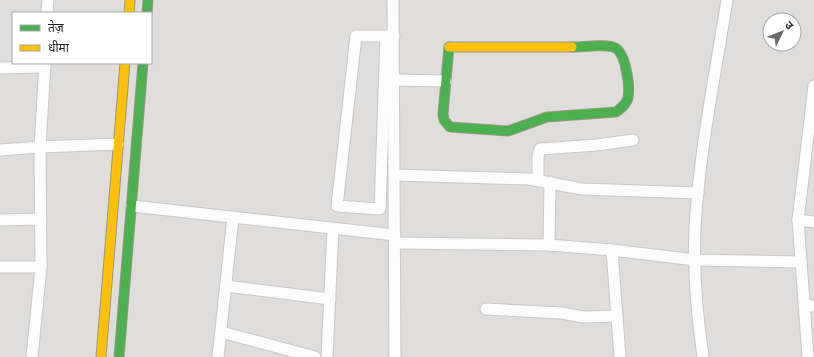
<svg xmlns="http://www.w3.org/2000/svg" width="814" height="357" viewBox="0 0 814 357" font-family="Karla,'Noto Sans Devanagari',sans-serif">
<rect width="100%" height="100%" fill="#f0eeeb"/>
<path fill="#dfdedc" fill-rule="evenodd" d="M 0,0 L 814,0 L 814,357 L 0,357 ZM 13,13 L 151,13 L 151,63 L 13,63 ZM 770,20 L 794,20 L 794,44 L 770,44 Z"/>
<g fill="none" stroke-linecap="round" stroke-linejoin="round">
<g stroke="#c9c8c7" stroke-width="13">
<g id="street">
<polyline points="393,0 395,357"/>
<polyline points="47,13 48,0"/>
<polyline points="386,36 380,209 337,206 356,36 394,36"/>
<polyline points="0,68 45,67"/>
<polyline points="394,80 446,81"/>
<polyline points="0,150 40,147 118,144"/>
<polyline points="395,175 529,179 582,189 698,193"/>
<polyline points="538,180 538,156 540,149 597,145 633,140"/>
<polyline points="132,206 395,235"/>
<polyline points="0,220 41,219"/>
<polyline points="798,220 814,222"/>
<polyline points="395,243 549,245 612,250 696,260 801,262"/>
<polyline points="549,245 550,182"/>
<polyline points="612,250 620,357"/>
<polyline points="0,267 41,267"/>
<polyline points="226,286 330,299"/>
<polyline points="804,305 814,306"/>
<polyline points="486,309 562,313 583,317 617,316"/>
<polyline points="221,332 315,357"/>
<polyline points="32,357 41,267 40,147 45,63"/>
<polyline points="218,357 233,217"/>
<polyline points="327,357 333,228"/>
<path d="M 703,357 C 697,315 693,272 695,229 C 699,153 715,76 727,0"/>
<polyline points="808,357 798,220 814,86"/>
</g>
</g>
<g stroke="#999a82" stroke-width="11">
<g id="fast">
<polyline points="147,13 148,0"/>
<path d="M 449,47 L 443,114 L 444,120 L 450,127 L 508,131 L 547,117 L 616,112 C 621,108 626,105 628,98 C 630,87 626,50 613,47 C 602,44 583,47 572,47"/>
<polyline points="119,357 143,63"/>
</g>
</g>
<g stroke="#999a82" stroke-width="11">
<g id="slow">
<polyline points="129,13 130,0"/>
<polyline points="449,47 572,47"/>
<polyline points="101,357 125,63"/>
</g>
</g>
<use href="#street" stroke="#fdfcfc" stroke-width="11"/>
<use href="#fast" stroke="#4caf50" stroke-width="9"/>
<use href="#slow" stroke="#ffc107" stroke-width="9"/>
</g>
<rect x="12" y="12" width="140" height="52" fill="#ffffff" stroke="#a7a7a7"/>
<rect x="20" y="25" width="20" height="6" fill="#4caf50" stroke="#a7a7a7"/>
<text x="48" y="32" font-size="12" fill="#222222">तेज़</text>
<rect x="20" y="45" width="20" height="6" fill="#ffc107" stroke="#a7a7a7"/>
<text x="48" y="52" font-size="12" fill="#222222">धीमा</text>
<g transform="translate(782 32) rotate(47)"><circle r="19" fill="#ffffff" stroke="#a7a7a7"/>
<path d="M0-3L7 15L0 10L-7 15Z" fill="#6a6968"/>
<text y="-6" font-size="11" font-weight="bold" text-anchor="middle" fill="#222222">उ</text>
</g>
</svg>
